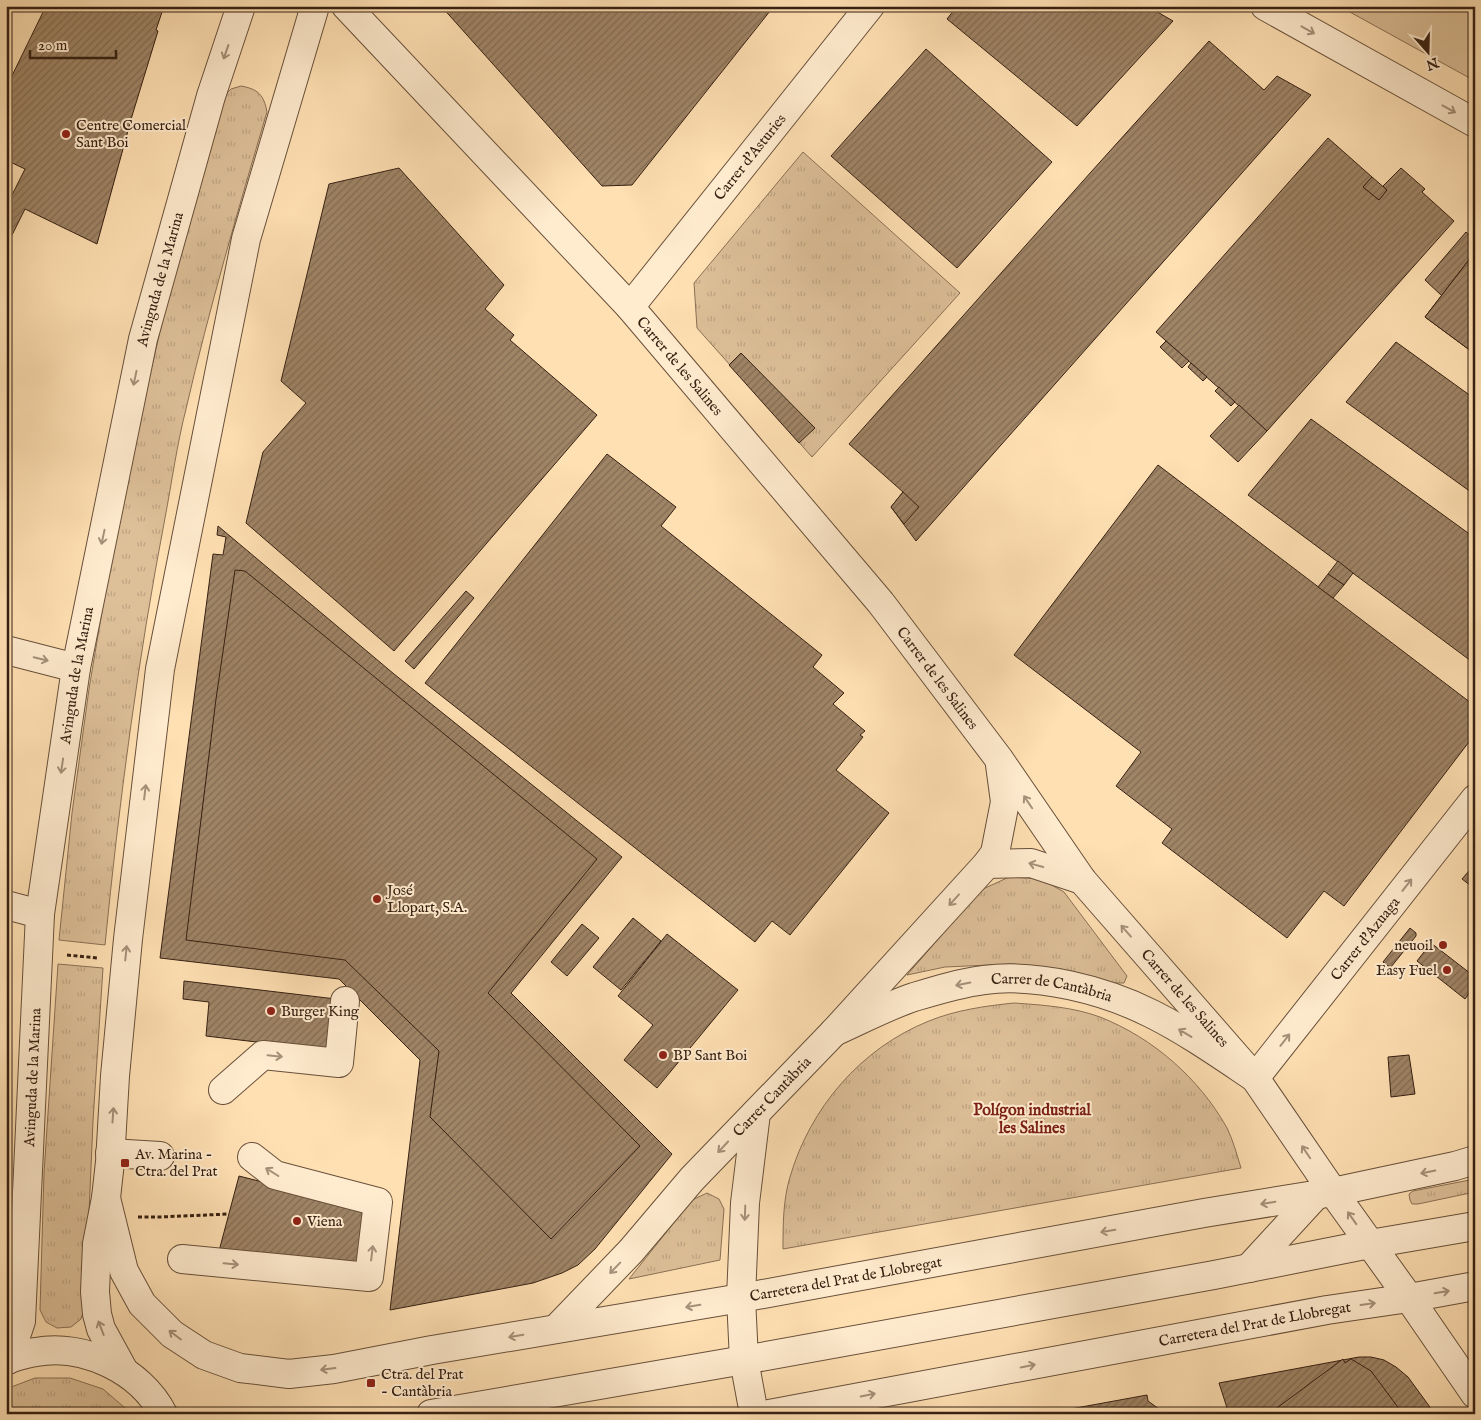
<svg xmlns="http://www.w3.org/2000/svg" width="1481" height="1420" viewBox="0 0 1481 1420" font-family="'IM FELL English',serif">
<defs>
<pattern id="grass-tufts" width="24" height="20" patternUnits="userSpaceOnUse" patternTransform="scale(1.25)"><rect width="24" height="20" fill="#ddbf98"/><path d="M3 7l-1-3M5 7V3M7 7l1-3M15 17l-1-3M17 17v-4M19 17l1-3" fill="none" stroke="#bea482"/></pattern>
<pattern id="building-hatch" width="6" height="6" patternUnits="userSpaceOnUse" patternTransform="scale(1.25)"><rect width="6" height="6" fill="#9f8466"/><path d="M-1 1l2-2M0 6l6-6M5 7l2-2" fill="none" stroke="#826c53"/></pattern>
</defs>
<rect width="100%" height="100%" fill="#ffe0b3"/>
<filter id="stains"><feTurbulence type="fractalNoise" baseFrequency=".004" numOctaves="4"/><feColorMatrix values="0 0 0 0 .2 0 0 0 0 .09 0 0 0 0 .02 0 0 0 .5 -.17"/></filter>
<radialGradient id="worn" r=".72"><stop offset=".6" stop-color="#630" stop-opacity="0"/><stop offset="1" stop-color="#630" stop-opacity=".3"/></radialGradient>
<g fill="url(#grass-tufts)" stroke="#8a7055">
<path d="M 241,86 C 258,89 264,95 267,112 C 238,210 209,309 186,409 C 177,444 172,481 165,518 C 138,659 119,802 105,945 L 59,940 L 72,813 L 89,689 L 118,516 L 144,399 L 183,235 L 224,96 L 231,89 Z"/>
<polygon points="803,152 960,293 812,457 697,328 694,283"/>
<polygon points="1009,877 1041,879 1064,892 1127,976 1124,983 1112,983 1061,969 1012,964 945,967 907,975 981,890"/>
<polygon points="58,964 103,968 93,1121 85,1306 81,1319 71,1327 57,1328 46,1322 40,1310 44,1173"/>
<path d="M 1014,1003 C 1043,1005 1073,1007 1100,1017 C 1153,1038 1199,1078 1227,1128 C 1233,1140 1237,1155 1241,1168 L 783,1249 C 783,1225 783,1200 790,1177 C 810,1108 861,1048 929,1021 C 956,1010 985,1006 1014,1003 Z"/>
<polygon points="1475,1179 1475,1192 1418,1204 1412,1204 1410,1200 1409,1194 1413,1191"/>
<polygon points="707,1193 719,1199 724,1209 720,1260 629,1279 692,1200"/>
<polygon points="35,1378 70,1378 103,1389 132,1414 6,1414 6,1389"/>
</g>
<polygon fill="#ddbf98" stroke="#8a7055" points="1339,6 1475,6 1475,81"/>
<g fill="url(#building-hatch)" stroke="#362012">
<polygon points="46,6 164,6 156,30 158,31 132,116 97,244 25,209 6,247 6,200 9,201 25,169 6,160 6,88"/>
<polygon points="441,6 774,6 632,185 602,186"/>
<polygon points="957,6 1147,6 1173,21 1077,126 947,19"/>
<polygon points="1209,41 1264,90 1277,76 1311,95 916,541 891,507 903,492 849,444 1091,172"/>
<polygon points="926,49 1052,162 957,268 831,156"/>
<polygon points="1328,138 1372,177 1363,187 1379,200 1387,190 1383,186 1401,168 1425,189 1422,192 1454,221 1267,431 1156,332"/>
<polygon points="399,168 504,285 485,309 514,335 510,340 597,415 394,651 246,523 263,452 306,403 281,381 329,184"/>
<polygon points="1372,177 1387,190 1379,200 1363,187"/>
<polygon points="1466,232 1475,240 1475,252 1442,296 1425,280"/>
<polygon points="1475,252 1475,354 1425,317"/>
<polygon points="1475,252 1475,354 1425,317"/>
<polygon points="1166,341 1189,361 1182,368 1160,347"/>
<polygon points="1396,342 1475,399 1475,495 1346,402"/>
<polygon points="741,353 815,428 799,443 729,365"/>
<polygon points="1191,363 1207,377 1203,381 1188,367"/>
<polygon points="1219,387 1235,402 1231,406 1215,391"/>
<polygon points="1239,405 1267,431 1238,462 1210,436"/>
<polygon points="1311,419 1475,538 1475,664 1248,495"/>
<polygon points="607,454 676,507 661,526 822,655 813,667 844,693 833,704 865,731 860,735 863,737 836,770 889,813 790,935 772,921 755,942 425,683"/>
<polygon points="1158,465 1475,706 1475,734 1344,906 1324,891 1287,938 1162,843 1172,829 1116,786 1141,752 1014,655"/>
<polygon points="903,492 919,507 904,524 891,507"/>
<polygon points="218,526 394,674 622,857 511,993 672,1154 595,1249 578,1265 562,1273 533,1283 390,1310 420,1060 339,979 160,958 213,554 223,555 226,537 217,535"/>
<polygon points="1338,561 1353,573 1344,585 1328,574"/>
<polygon points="235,570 245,571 597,859 488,993 640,1146 551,1239 430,1117 439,1051 345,960 186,940 216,699"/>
<polygon points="1328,574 1344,585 1333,598 1318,587"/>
<polygon points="466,591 474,598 414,669 405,661"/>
<polygon points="1475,864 1475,889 1462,879"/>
<polygon points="633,918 661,941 621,990 593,967"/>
<polygon points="582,924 599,938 567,976 551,962"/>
<polygon points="1410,928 1416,933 1416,936 1391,967 1388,966 1383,962"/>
<polygon points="667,934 738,990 657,1088 624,1060 653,1025 618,996"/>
<polygon points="1431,943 1475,977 1475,985 1465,999 1417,961"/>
<polygon points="184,981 336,999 332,1051 206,1036 209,1002 183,999"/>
<polygon points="1409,1055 1415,1094 1391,1097 1388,1057"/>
<polygon points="239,1176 368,1209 361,1267 219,1251"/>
<polygon points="1359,1357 1371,1357 1384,1360 1396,1367 1408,1377 1435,1414 1229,1414 1219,1383"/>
<polygon points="1343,1359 1345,1363 1351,1359 1371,1371 1403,1414 1270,1413"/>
<polygon points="1147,1395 1148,1401 1166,1414 1043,1414"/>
</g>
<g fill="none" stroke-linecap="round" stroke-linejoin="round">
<g stroke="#68503a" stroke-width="30">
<g id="minor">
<path id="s1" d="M 346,6 L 630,307 L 881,603 L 999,759 L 1082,880 L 1255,1078 L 1333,1192 L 1409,1298 L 1475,1394"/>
<polyline points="1265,6 1475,123"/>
<path id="s2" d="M 630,307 L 870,6"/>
<polyline points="6,650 76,668"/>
<polyline points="987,864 1031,863 1082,880"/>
<polyline points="6,905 40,914"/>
<path id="s3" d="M 834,1032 C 861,1020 887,1006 914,997 C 937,990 960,983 984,980 C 1037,973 1105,990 1152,1014 C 1188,1032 1222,1056 1255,1078 L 1475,799"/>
<polyline points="223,1090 263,1055 339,1063 345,1001"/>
<polyline points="110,1153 160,1156"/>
<path id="s4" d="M 106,1198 L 124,1271 L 142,1304 L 172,1334 L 204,1355 L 240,1368 L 289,1374 L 334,1369 L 432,1350 L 741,1298 L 1204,1213 L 1333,1192 L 1455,1166 L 1475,1160"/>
<polyline points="182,1259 369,1277 378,1202 275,1175 252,1157"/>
<polyline points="1249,1268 1316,1195"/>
<path id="s5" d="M 557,1328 L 631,1251 L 692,1179 L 834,1032 L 987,864 L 995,853 L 1005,802 L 1000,765"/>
<path d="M 6,1360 C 15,1357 26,1353 36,1352 C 83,1343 141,1370 163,1414"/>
<path id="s6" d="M 8,1360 L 21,1321 L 40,914 L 76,668 L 143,339 L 211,96 L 241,6"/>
<polyline points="124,1371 101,1329 97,1314 95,1292 97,1244 106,1198 110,1162 115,1076 128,939 160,669 246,239 315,6"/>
<polyline points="431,1414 744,1360 1214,1275 1370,1244 1475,1226"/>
<polyline points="754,1414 744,1360 741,1298 745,1203 756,1113"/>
<path id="s7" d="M 769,1414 L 1327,1310 L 1409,1298 L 1475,1286"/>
</g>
</g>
<g stroke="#362012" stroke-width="3" stroke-dasharray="4 2.5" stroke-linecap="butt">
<polyline points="67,955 98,958"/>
<polyline points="138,1217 160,1217 229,1214"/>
</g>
<use href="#minor" stroke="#ffebce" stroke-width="28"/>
</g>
<defs><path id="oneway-shaft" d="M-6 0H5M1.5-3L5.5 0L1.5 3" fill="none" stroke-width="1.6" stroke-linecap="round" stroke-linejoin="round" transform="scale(1.25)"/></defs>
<g stroke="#a59079">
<use href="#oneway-shaft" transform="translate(1308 30) rotate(29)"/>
<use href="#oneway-shaft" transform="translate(226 52) rotate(109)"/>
<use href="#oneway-shaft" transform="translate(1449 109) rotate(29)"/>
<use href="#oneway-shaft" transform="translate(135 378) rotate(102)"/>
<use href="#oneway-shaft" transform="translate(103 537) rotate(102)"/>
<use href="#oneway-shaft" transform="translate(41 659) rotate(14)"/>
<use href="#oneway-shaft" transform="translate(62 766) rotate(98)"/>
<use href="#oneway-shaft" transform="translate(145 792) rotate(-83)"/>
<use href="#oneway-shaft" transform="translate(1028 802) rotate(-124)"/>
<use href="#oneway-shaft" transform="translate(1036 865) rotate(-165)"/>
<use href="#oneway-shaft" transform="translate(1407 885) rotate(-52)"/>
<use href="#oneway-shaft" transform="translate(954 900) rotate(132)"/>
<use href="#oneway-shaft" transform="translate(1126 931) rotate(-131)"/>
<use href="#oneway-shaft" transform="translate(126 953) rotate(-84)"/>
<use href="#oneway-shaft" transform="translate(963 984) rotate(169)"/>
<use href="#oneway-shaft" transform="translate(1185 1033) rotate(-149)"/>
<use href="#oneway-shaft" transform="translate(1285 1040) rotate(-52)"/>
<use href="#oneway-shaft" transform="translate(275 1056) rotate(6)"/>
<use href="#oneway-shaft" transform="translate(113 1115) rotate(-86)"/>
<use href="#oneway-shaft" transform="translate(723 1147) rotate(133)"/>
<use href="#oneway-shaft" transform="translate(1306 1152) rotate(-124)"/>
<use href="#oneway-shaft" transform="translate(272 1172) rotate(-148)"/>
<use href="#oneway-shaft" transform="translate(1428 1172) rotate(168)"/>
<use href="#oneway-shaft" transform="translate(1268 1203) rotate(170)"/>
<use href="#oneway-shaft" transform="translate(745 1213) rotate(92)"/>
<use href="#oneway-shaft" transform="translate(1352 1218) rotate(-125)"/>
<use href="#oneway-shaft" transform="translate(1108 1231) rotate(170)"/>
<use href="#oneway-shaft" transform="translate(372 1253) rotate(-83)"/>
<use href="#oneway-shaft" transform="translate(231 1264) rotate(5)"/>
<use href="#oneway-shaft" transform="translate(615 1268) rotate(134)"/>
<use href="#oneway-shaft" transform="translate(1442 1292) rotate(-10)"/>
<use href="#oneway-shaft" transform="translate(1368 1304) rotate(-8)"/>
<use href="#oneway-shaft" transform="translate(693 1306) rotate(171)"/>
<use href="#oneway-shaft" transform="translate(101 1328) rotate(-111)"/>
<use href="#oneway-shaft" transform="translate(175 1335) rotate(-143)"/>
<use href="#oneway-shaft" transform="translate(516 1336) rotate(170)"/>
<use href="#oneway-shaft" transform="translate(1028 1366) rotate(-11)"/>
<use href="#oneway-shaft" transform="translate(328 1369) rotate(173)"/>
<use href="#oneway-shaft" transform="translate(868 1395) rotate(-11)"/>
</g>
<g fill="#8f2418" stroke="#ffebce" stroke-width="2">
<circle cx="66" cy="134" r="5"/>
<circle cx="377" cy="899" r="5"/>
<circle cx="1443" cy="945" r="5"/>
<circle cx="1447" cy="970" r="5"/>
<circle cx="271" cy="1011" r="5"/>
<circle cx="663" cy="1055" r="5"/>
<rect x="120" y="1158" width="10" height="10" rx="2.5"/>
<circle cx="297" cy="1221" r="5"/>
<rect x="366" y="1378" width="10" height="10" rx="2.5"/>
</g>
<g text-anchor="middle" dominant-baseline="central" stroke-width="4" stroke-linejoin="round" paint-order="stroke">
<g font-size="15" fill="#362012" stroke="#ffebce" text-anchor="start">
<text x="76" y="125">Centre Comercial<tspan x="76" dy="17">Sant Boi</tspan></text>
<text x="387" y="890">José<tspan x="387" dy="17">Llopart, S.A.</tspan></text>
<text x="1433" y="945" text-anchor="end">neuoil</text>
<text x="1437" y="970" text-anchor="end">Easy Fuel</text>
<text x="281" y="1011">Burger King</text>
<text x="673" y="1055">BP Sant Boi</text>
<text x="135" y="1154">Av. Marina -<tspan x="135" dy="17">Ctra. del Prat</tspan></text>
<text x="307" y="1221">Viena</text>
<text x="381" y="1374">Ctra. del Prat<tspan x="381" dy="17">- Cantàbria</tspan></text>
</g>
<g font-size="15" fill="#362012" stroke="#ffebce">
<text stroke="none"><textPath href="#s2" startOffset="192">Carrer d'Asturies</textPath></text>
<text stroke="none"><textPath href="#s6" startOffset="1095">Avinguda de la Marina</textPath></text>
<text stroke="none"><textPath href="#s1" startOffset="491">Carrer de les Salines</textPath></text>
<text stroke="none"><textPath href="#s6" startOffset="690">Avinguda de la Marina</textPath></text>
<text stroke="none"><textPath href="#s1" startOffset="896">Carrer de les Salines</textPath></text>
<text stroke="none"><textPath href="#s3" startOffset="632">Carrer d'Azuaga</textPath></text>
<text stroke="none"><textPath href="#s3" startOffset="228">Carrer de Cantàbria</textPath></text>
<text stroke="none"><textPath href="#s1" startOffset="1301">Carrer de les Salines</textPath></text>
<text stroke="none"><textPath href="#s6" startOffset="285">Avinguda de la Marina</textPath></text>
<text stroke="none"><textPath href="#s5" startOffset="316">Carrer Cantàbria</textPath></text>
<text stroke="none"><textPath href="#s4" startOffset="846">Carretera del Prat de Llobregat</textPath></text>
<text stroke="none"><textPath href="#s7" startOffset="494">Carretera del Prat de Llobregat</textPath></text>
</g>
<g font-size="16" font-weight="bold" fill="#7a1f14" stroke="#ffebce">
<text x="1032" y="1111">Polígon industrial<tspan x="1032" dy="18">les Salines</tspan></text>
</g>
</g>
<rect width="1481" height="1420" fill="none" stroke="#ffe0b3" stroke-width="25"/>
<rect x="8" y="8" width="1466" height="1405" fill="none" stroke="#362012" stroke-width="2.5"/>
<rect x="12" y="12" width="1456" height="1395" fill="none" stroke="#362012"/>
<g transform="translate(1428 52) rotate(160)" stroke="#ffebce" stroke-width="4" paint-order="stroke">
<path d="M0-4L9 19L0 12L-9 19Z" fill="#362012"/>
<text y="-8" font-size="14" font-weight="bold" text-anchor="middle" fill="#362012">N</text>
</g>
<path d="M30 50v8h86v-8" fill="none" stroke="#362012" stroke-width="2.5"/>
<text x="38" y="50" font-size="15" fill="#362012" stroke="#ffebce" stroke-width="4" paint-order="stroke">20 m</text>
<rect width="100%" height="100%" filter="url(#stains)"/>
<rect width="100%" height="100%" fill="url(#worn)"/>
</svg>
